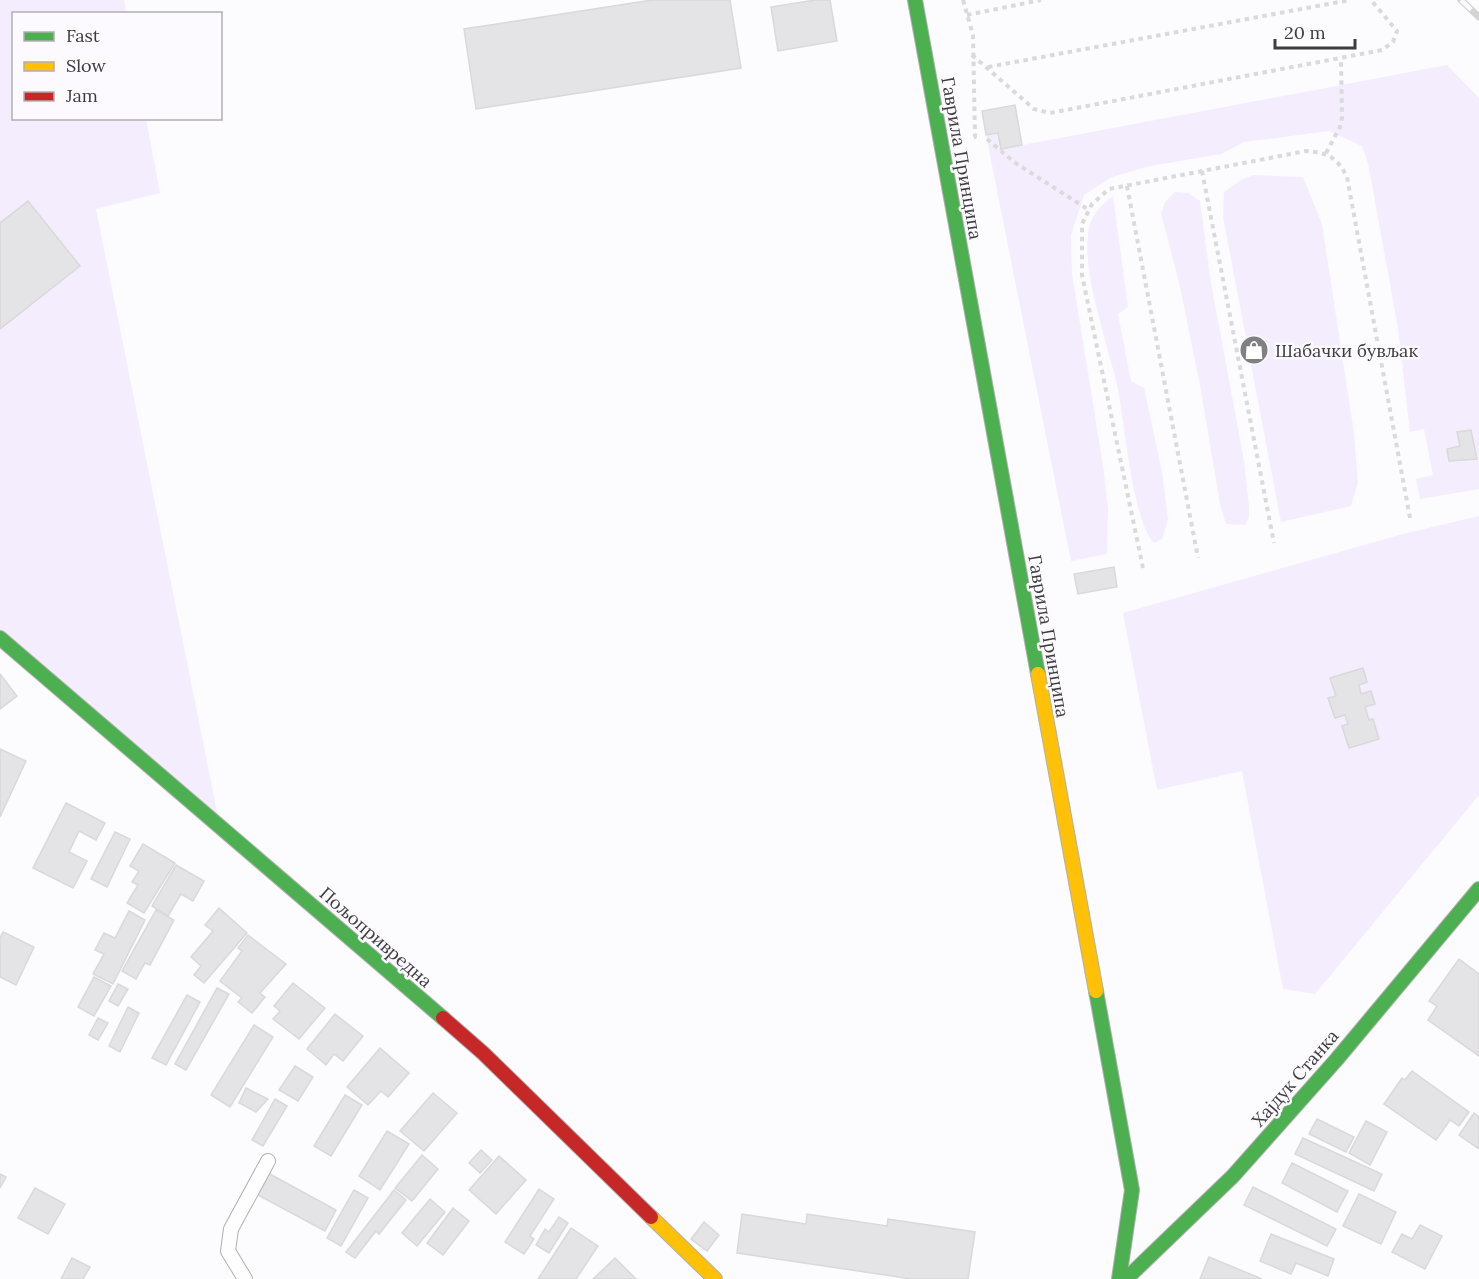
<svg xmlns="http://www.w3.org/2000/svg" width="1479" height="1279" viewBox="0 0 1479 1279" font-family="Lora,serif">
<rect width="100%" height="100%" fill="#fcfbfd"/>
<g fill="#f4edfe">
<polygon points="0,0 124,0 126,13 14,14 14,118 146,119 160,193 96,209 218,817 0,630"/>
<polygon points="1447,65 1479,98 1479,489 1420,499 1416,479 1433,475 1424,429 1410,432 1398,328 1368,163 1362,146 1329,131 1244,142 1221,154 1150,166 1112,177 1084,195 1071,235 1072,274 1103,465 1108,509 1107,554 1071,561 986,135 998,133 1002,149"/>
<polygon points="1254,175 1303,177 1322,224 1354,433 1358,483 1351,506 1281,522 1223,217 1224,192 1241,180"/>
<polygon points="1175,192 1188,193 1200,201 1211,283 1244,461 1249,507 1249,518 1245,525 1226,524 1220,504 1200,385 1179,282 1161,213 1165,202"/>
<path d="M 1113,196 L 1128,307 L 1118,314 L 1131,381 L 1144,388 L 1162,472 L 1168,520 L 1162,539 L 1154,543 C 1132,521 1125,420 1117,385 C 1107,341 1083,277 1088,233 C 1090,216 1100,206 1113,196 Z"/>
<polygon points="1479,516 1479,795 1315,994 1283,989 1242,771 1157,790 1123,613 1403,534"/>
</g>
<g fill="#e4e3e6" stroke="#d9d8da" stroke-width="1.5">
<polygon points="652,0 730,0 741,68 476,109 464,29"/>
<polygon points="815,0 830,0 837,41 778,51 771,7"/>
<polygon points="1015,105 1022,145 1001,149 998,133 986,135 982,111"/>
<polygon points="28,201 80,266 0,329 0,223"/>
<polygon points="1471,430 1477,459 1449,461 1447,449 1460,446 1457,432"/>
<polygon points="1114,567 1117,587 1078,594 1074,574"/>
<polygon points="1363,668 1367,682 1359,685 1361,694 1371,691 1375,704 1365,707 1369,720 1373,719 1379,739 1349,748 1342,726 1348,724 1345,715 1335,718 1328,698 1336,696 1330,678"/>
<polygon points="0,674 17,696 0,709"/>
<polygon points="0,749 26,761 0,817"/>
<polygon points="66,803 105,823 96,840 79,831 69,852 87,861 73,888 33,868"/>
<polygon points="115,832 130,839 107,887 91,879"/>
<polygon points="143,844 175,863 144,913 127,903 138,885 132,882 139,871 130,866"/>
<polygon points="176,865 204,881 193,901 181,894 168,916 152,906"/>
<polygon points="219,908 247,933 204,983 194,975 201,966 191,957 213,931 205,925"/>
<polygon points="156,910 174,920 150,965 145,963 136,979 122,971"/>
<polygon points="129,911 145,920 113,984 93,974 104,954 95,950 104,933 115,938"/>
<polygon points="3,932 34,947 16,985 0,977 0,938"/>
<polygon points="248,935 286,964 260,993 265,997 252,1013 238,1002 242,998 220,981 242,951 238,948"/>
<polygon points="1459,959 1479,974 1479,1056 1428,1020 1437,1006 1429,1001"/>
<polygon points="94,977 111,986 94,1016 78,1007"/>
<polygon points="293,983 325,1008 299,1039 273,1019 280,1011 274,1006"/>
<polygon points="118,984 128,989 118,1006 109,1001"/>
<polygon points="217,988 229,994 186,1070 175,1064"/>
<polygon points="187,995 200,1002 166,1065 152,1058"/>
<polygon points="128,1007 139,1013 120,1052 109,1046"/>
<polygon points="335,1014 363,1036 343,1061 334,1054 326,1065 307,1049"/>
<polygon points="98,1018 108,1023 98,1040 89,1035"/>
<polygon points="254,1025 273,1037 230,1107 211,1095"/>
<polygon points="380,1048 409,1073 388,1097 381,1091 368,1105 347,1087"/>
<polygon points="295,1066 313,1077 298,1101 279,1090"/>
<polygon points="1412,1071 1469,1112 1459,1126 1450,1120 1436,1140 1384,1104 1402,1078 1405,1080"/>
<polygon points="246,1088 268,1099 256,1112 239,1103"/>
<polygon points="433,1093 457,1113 424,1151 400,1131"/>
<polygon points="345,1095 362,1105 331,1156 314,1146"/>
<polygon points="275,1099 287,1106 263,1146 252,1140"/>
<polygon points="1474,1113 1479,1117 1479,1149 1459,1135"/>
<polygon points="1317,1119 1354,1137 1346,1152 1309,1134"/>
<polygon points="1366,1121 1387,1132 1370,1165 1349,1153"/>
<polygon points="387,1131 409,1144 380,1190 359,1176"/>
<polygon points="1303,1138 1382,1174 1374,1191 1295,1154"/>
<polygon points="481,1150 492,1160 480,1173 469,1163"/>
<polygon points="422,1155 438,1169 412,1201 395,1188"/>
<polygon points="499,1156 526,1180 496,1214 469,1190"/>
<polygon points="1292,1163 1348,1191 1337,1212 1282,1183"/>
<polygon points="268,1173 336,1210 325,1231 256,1194"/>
<polygon points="0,1174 6,1177 0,1188"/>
<polygon points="1253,1187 1336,1229 1327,1246 1244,1205"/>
<polygon points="35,1188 65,1204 48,1234 18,1218"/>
<polygon points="539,1189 554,1199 530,1236 534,1239 524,1254 505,1242"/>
<polygon points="354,1190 368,1198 341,1246 327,1238"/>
<polygon points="394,1190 406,1200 379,1234 376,1231 355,1258 346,1252"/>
<polygon points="1359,1194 1396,1212 1381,1244 1343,1226"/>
<polygon points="430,1199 445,1212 417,1246 402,1233"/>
<polygon points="453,1208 469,1221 443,1255 427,1243"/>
<polygon points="742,1214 806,1224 807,1214 887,1226 888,1219 975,1232 968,1279 912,1279 737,1253"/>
<polygon points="559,1217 568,1223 549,1253 536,1245 545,1229 549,1232"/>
<polygon points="704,1222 719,1235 707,1251 691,1239"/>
<polygon points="1420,1225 1442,1236 1425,1269 1392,1252 1402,1234 1412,1239"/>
<polygon points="571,1228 598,1246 576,1279 538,1279"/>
<polygon points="1271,1234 1334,1259 1328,1276 1296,1263 1291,1274 1260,1261"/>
<polygon points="1209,1257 1262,1279 1200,1279"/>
<polygon points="72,1258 90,1267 83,1279 61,1279"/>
<polygon points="615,1258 636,1279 593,1279"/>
</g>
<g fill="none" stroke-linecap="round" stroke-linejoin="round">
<g stroke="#b0afb1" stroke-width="16">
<polyline id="lane" points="245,1279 228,1251 231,1229 268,1161"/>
</g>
<g stroke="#b0afb1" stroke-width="16">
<g id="fast">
<polyline points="915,0 1038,674"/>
<polyline points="0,638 443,1018"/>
<polyline points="1096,991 1132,1190 1119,1279"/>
<polyline points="1126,1279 1233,1176 1337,1059 1479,889"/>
</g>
</g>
<g stroke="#b0afb1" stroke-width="16">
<g id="slow">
<polyline points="1038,674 1096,991"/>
<polyline points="651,1217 715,1279"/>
</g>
</g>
<g stroke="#b0afb1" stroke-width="16">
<polyline id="jam" points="443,1018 483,1053 651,1217"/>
</g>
<g stroke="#dadada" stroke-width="4" stroke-dasharray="4.5 4.5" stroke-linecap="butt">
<polyline points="963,0 973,35 975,137 970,138"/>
<polyline points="967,15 1041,0"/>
<polyline points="972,55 1034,109 1050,113 1382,50 1393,42 1397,31 1371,0"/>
<polyline points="988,67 1350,0"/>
<polyline points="987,139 1014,162 1089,210"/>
<polyline points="1326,153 1340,127 1342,118 1341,58"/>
<polyline points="1202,171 1274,543"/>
<polyline points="1127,186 1198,558"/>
<path d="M 1143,568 L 1082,275 L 1082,224 L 1092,204 L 1109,189 L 1306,151 C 1328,153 1337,157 1347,177 L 1410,518"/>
</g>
<use href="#lane" stroke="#fffeff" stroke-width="14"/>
<use href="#fast" stroke="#4caf50" stroke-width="14"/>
<use href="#slow" stroke="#ffc107" stroke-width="14"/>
<use href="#jam" stroke="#c62828" stroke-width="14"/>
<g stroke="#d3d3d4" stroke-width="7">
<polyline id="rail" points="1461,0 1479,17"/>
</g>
<use href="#rail" stroke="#fcfafe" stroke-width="4.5" stroke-dasharray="14" stroke-linecap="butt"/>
</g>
<defs>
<g id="shop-disc" transform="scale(1.5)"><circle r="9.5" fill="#807f82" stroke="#fcfafe"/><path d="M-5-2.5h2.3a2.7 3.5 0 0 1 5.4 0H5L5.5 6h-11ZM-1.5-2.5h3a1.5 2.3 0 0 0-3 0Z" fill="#fff"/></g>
</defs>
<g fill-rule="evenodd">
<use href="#shop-disc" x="1254" y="350"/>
</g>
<g text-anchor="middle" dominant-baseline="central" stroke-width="5" stroke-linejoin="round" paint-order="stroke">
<g font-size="18" fill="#3d3c3f" stroke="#fcfafe">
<text transform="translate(962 158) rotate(80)">Гаврила Принципа</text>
<text transform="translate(1049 636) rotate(80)">Гаврила Принципа</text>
<text transform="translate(376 937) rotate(41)">Пољопривредна</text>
<text transform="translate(1295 1078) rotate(-49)">Хајдук Станка</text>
</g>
<g font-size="18" fill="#3d3c3f" stroke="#fcfafe" text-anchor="start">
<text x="1275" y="350">Шабачки бувљак</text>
</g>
</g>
<rect x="12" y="12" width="210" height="108" fill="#fcfafe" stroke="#b0aeb2" stroke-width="1.5"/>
<rect x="24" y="32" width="30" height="9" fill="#4caf50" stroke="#b0aeb2" stroke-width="1.5"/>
<text x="66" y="42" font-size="18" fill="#3d3c3f">Fast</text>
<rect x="24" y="62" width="30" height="9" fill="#ffc107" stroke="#b0aeb2" stroke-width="1.5"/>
<text x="66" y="72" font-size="18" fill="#3d3c3f">Slow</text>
<rect x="24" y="92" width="30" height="9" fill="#c62828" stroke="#b0aeb2" stroke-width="1.5"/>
<text x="66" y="102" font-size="18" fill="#3d3c3f">Jam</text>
<path d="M1275 39v9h80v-9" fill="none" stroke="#3d3c3f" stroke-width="3"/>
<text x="1284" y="39" font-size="18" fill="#3d3c3f" stroke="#fcfafe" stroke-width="4.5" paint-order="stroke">20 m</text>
</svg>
